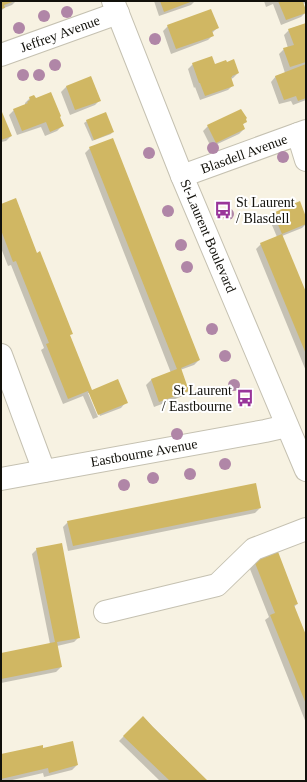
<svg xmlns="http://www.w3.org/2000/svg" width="307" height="782" viewBox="0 0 307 782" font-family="Georgia,serif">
<rect width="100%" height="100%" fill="#f7f2e2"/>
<g fill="#0003">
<polygon points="1,1 16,1 12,5 4,8 1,11"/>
<polygon points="154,1 195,1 191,5 159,16"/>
<polygon points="264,1 306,1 306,3 303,4 306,12 301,17 281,25 273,4 266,7"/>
<polygon points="306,24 306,100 293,105 291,101 279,104 271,82 276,76 285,73 279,54 284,49 288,48 284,35 289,30"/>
<polygon points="168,26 217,28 212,33 213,35 208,40 171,54 163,31"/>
<polygon points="193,64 214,65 238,73 233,78 231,79 233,85 228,90 200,100 195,87 194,88 188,69"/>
<polygon points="91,78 100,100 95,105 70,115 61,92 66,87"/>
<polygon points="30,98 35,99 62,126 57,131 45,136 41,127 17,135 9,115 14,110 25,105 25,103"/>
<polygon points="1,113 11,136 6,141 1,142"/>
<polygon points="87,121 113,131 111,134 92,141 84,123"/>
<polygon points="246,121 242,125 244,129 239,134 211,147 203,131 208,126"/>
<polygon points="90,148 199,360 194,365 180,370 188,391 183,396 154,407 146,385 151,380 171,373 85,153"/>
<polygon points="1,205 69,336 91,391 126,402 121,408 100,416 90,393 88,393 98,417 93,419 83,396 63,404 41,350 44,348 11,265 8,266 1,248"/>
<polygon points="274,213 306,219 306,224 302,228 282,236 306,295 306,371 256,249 261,244 277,237 269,218"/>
<polygon points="260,508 255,513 68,551 63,527 68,522"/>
<polygon points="37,549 79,637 74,642 57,646 61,667 56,672 1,683 1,654 50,644 32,554"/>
<polygon points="253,558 297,604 294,607 306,638 306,723 265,620 269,617 248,564"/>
<polygon points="143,717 207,781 160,781 119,741"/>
<polygon points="43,750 77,765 72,770 44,777 43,773 8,781 1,781 1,755"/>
</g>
<g fill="#d0b763">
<polygon points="1,1 15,1 4,5 5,8 1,9"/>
<polygon points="160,1 193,1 164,12"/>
<polygon points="278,1 306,1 303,2 306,10 306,13 286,20"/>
<polygon points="211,9 219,28 212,31 214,36 176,49 167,25"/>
<polygon points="306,23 306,62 290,67 283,48 294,45 288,29"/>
<polygon points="212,56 215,64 226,60 227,62 234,59 239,73 232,76 232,77 231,77 234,86 205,96 200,83 199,83 192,63"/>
<polygon points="306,64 306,98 298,101 296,96 284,100 275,76"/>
<polygon points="91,76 101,101 75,110 66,86"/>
<polygon points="51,92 61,116 60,117 64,126 50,132 46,122 22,131 13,109 28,103 27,102 30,100 29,97 34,95 36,98"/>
<polygon points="241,109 247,118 246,119 247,122 243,124 245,129 216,143 207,125"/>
<polygon points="1,112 2,112 12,136 1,140"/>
<polygon points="106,112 114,132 94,140 86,120"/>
<polygon points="113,138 200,360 181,368 189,391 159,402 151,379 177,369 89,147"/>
<polygon points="16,198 37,253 40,251 73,334 70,335 92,390 118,379 128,403 98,415 88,391 68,399 46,344 49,343 16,261 13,262 1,230 1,204"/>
<polygon points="300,201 306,217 306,224 282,234 273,213"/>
<polygon points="282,234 306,292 306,354 260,243"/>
<polygon points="256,483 261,508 73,546 67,521"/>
<polygon points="62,543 80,638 57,642 62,667 1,679 1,653 55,642 36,548"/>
<polygon points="277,549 298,604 294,605 306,635 306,704 270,615 275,613 253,558"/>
<polygon points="143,716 153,727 208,781 170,781 123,736"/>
<polygon points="73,741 78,765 49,773 48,768 1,779 1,754 43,745 43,748"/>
</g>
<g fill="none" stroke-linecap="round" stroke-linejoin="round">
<g stroke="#c5c1b1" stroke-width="24">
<g id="minor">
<polyline points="113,1 182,176 306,470"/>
<polyline points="1,55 118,13"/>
<polyline points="298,134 306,160"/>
<polyline points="182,176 306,131"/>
<polyline points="1,355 44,471"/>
<polyline points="1,479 265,431 287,426"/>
<polyline points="105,612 217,585 254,549 306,529"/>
</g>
</g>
<use href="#minor" stroke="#fff" stroke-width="22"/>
</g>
<g fill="#b086a7">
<circle cx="67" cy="12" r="6"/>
<circle cx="44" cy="16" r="6"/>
<circle cx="19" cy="28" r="6"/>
<circle cx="155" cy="39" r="6"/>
<circle cx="55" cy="65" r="6"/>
<circle cx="23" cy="75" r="6"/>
<circle cx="39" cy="75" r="6"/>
<circle cx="213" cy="148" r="6"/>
<circle cx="149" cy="153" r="6"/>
<circle cx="283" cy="157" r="6"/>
<circle cx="168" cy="211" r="6"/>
<circle cx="228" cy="214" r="6"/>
<circle cx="181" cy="245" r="6"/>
<circle cx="187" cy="267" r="6"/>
<circle cx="212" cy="329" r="6"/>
<circle cx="225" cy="356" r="6"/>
<circle cx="234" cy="385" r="6"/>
<circle cx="177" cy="434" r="6"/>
<circle cx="225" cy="464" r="6"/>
<circle cx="190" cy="474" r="6"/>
<circle cx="153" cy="478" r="6"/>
<circle cx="124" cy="485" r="6"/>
</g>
<defs>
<g id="bus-bare" transform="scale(1.38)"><path d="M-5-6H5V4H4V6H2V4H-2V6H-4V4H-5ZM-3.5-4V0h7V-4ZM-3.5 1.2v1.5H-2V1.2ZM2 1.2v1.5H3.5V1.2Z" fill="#99359a" stroke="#fff" stroke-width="2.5" paint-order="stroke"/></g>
</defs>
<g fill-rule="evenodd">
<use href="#bus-bare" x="223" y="210"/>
<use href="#bus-bare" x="245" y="398"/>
</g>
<g text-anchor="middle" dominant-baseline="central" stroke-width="4" stroke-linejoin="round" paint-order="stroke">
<g font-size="14" fill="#12110b" stroke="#fff">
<text transform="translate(60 34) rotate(-20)">Jeffrey Avenue</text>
<text transform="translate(244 154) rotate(-20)">Blasdell Avenue</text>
<text transform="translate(208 236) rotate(67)">St-Laurent Boulevard</text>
<text transform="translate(144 453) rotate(-10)">Eastbourne Avenue</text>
</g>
<g font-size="14" fill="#12110b" stroke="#fff" text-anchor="start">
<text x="236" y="202">St Laurent<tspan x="236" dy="16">/ Blasdell</tspan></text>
<text x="232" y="390" text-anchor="end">St Laurent<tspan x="232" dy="16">/ Eastbourne</tspan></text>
</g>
</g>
<rect width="307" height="782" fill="none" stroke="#12110b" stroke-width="4"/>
</svg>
